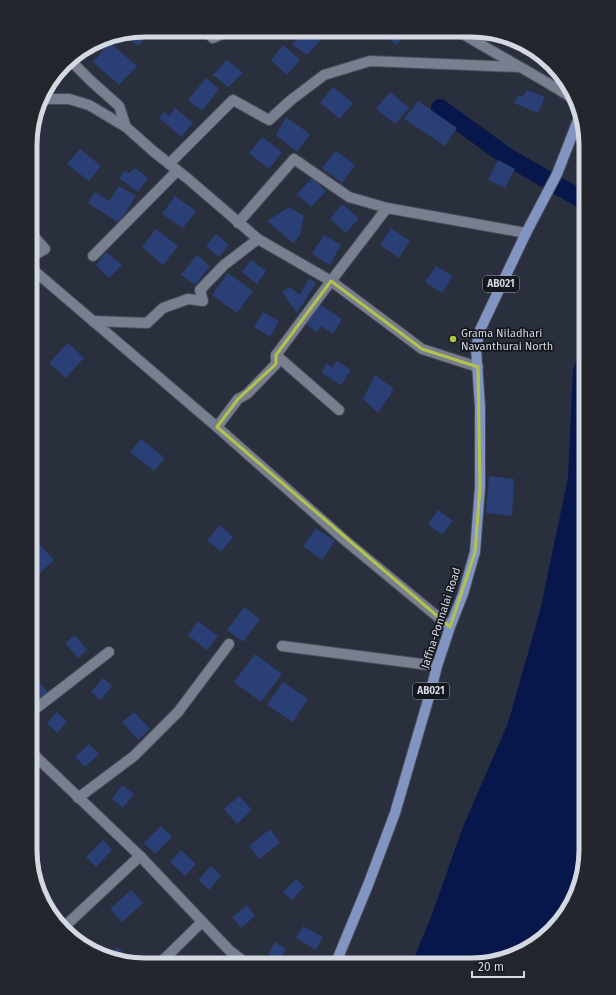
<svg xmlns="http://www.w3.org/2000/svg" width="616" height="995" viewBox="0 0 616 995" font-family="'Fira Sans',sans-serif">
<rect width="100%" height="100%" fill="#292f3d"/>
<polygon fill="#07174b" points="586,336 586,857 562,920 515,956 471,965 411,965 431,917 463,827 508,723 540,611 568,478 573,369"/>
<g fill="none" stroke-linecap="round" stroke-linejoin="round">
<polyline stroke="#07174b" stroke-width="18" points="440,108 506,156 586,202"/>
</g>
<g fill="#293f76">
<polygon points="145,30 152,30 138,46 124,34"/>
<polygon points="304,31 309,31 320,41 307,55 292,44"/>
<polygon points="382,31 406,32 397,45 381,34"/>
<polygon points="111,37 98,52 91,45 101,39"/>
<polygon points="110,43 137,66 119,85 93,62"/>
<polygon points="283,45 300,60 287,75 271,60"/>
<polygon points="227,60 243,73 228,87 213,75"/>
<polygon points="206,78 219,89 202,111 188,100"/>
<polygon points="333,87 353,103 340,119 320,103"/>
<polygon points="527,90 545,97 538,113 514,103 518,95 523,97"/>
<polygon points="390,92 409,108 395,124 376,109"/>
<polygon points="418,101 457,128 445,146 404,119"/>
<polygon points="175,108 193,123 181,137 159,118 164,112 169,116"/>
<polygon points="286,117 310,134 297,152 276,135"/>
<polygon points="262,137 282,152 269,169 249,153"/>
<polygon points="80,149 101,166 89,181 67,164"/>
<polygon points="336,151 355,165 342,183 322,168"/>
<polygon points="498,160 515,169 505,188 488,180"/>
<polygon points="135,168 148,178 138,192 119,178 124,171 129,173"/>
<polygon points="312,178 326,191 311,207 297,194"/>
<polygon points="119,186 136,196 119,223 88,203 95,192 109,201"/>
<polygon points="175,196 196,211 183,228 162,214"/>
<polygon points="342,204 359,218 346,233 330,219"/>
<polygon points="289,207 304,216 300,235 293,243 267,221"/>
<polygon points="391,228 410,241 399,258 380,245"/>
<polygon points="156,229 178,246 163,265 142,247"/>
<polygon points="216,234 229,245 219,257 206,246"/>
<polygon points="324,235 341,245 330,265 312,254"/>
<polygon points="106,252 122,265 109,278 96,265"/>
<polygon points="197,255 210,266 195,285 181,275"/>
<polygon points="251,260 266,271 257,284 242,272"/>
<polygon points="436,266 453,276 442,293 425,282"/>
<polygon points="228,273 253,291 237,313 212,295"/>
<polygon points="309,278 316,283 297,313 282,292 290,287 300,295"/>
<polygon points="316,302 342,319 333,334 321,326 317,332 303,322"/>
<polygon points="263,312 279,321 270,337 254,327"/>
<polygon points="68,343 84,358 66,378 49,363"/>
<polygon points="337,361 351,370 341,385 322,373 326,363 332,368"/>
<polygon points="375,375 394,389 378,413 363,399"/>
<polygon points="141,439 165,458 154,471 130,452"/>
<polygon points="489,476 514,479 512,516 486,513"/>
<polygon points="438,510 453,521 442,535 428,524"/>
<polygon points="220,525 233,537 221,552 207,540"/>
<polygon points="316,528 335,541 322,560 303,546"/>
<polygon points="39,544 54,560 36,577 30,571 30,552"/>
<polygon points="244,607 260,619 243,642 227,630"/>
<polygon points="198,621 218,636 207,650 188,635"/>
<polygon points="75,635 87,650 78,658 65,643"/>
<polygon points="255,654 282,674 261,702 234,682"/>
<polygon points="33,676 48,692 33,705 30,702 30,678"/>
<polygon points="103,678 112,686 101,700 91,692"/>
<polygon points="283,682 308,699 293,722 267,705"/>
<polygon points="57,712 67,722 57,733 47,723"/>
<polygon points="134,712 150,729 138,740 122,722"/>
<polygon points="89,744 99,754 85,767 75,757"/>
<polygon points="122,785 134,794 123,808 112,799"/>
<polygon points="32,796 40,805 31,812 30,797"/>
<polygon points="239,796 252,810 237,824 224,809"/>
<polygon points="161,826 172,837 155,854 144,843"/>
<polygon points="270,829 280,843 259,859 249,846"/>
<polygon points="103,840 112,850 96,867 86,857"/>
<polygon points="181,850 196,864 185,876 170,862"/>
<polygon points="211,866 221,876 209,890 198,880"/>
<polygon points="296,879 304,887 292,900 283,892"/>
<polygon points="131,890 143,903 122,922 110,909"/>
<polygon points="247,905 255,916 241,928 232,917"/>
<polygon points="303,926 323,937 316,950 296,938"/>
<polygon points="275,942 286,949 279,961 268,954"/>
<polygon points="117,947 129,958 125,962 109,955"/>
</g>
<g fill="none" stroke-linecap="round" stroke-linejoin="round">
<g stroke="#484d58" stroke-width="12">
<g id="minor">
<polyline points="205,30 213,38 229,31"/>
<path d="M 455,32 L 463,34 C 501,57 540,77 577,101"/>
<polyline points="69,59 91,81 119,106 126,127 153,151 187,178 258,239 331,281 422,349 478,367"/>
<polyline points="40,101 45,99 69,99 89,105 126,127"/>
<polyline points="169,164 233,100 269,120 291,100 324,75 370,61 519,67"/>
<polyline points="238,223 294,159 349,197 387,208 526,233"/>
<polyline points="93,256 177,171"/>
<polyline points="31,257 45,249 31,233"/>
<polyline points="31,268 217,427 347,542 450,627"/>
<polyline points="93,321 147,323 163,308 188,299 203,301 200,290 224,265 258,239"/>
<polyline points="339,410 276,355 331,281 387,208"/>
<polyline points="217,427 238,399 247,394 276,364 276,355"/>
<polyline points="282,646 437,666"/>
<polyline points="30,713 109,652"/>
<polyline points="30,751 140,856 229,950 247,964"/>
<polyline points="78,798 134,756 178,712 229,644"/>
<polyline points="64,927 140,856"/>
<polyline points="159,964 202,922"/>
</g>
</g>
<g stroke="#484d58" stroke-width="12">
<polyline id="primary" points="335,965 368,885 395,813 431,690 437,666 450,627 463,594 475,552 480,487 480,407 476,348 480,330 526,233 557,174 580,115"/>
</g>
<use href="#minor" stroke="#787f8f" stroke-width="10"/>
<use href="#primary" stroke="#8295c2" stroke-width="10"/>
</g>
<path fill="none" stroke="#b3c24b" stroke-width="3" stroke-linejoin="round" d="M 331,281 L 422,349 L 478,367 L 480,487 L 475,552 L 450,627 L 217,427 L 238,399 L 276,364 L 276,355 Z"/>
<circle fill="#b3c24b" stroke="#14171d" stroke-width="1.5" cx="453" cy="339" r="4"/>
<g text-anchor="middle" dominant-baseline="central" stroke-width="3.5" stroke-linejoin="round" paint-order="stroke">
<g fill="#14171d" stroke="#9a9ea6" stroke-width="1">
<rect x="483" y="276" width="36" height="16" rx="3"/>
<rect x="413" y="683" width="36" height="16" rx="3"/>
</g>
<g font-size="10" font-weight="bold" fill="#d4d8e1">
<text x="501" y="284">AB021</text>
<text x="431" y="691">AB021</text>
</g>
<g font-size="11" fill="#d4d8e1" stroke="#14171d" text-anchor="start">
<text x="461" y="333">Grama Niladhari<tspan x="461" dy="13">Navanthurai North</tspan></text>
</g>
<g font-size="11" fill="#d4d8e1" stroke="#14171d">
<text transform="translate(441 618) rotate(-72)">Jaffna-Ponnalai Road</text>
</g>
</g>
<path d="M0 0H616V995H0ZM145 37H471A108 108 0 0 1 579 145V850A108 108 0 0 1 471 958H145A108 108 0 0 1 37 850V145A108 108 0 0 1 145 37Z" fill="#23262d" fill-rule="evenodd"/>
<path fill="none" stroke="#d4d8e1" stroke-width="5" d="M145 37H471A108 108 0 0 1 579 145V850A108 108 0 0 1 471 958H145A108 108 0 0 1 37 850V145A108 108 0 0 1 145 37Z"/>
<path d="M472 971v6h52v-6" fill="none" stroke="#d4d8e1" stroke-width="2"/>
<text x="478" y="971" font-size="12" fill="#d4d8e1" stroke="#14171d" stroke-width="3" paint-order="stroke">20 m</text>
</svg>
